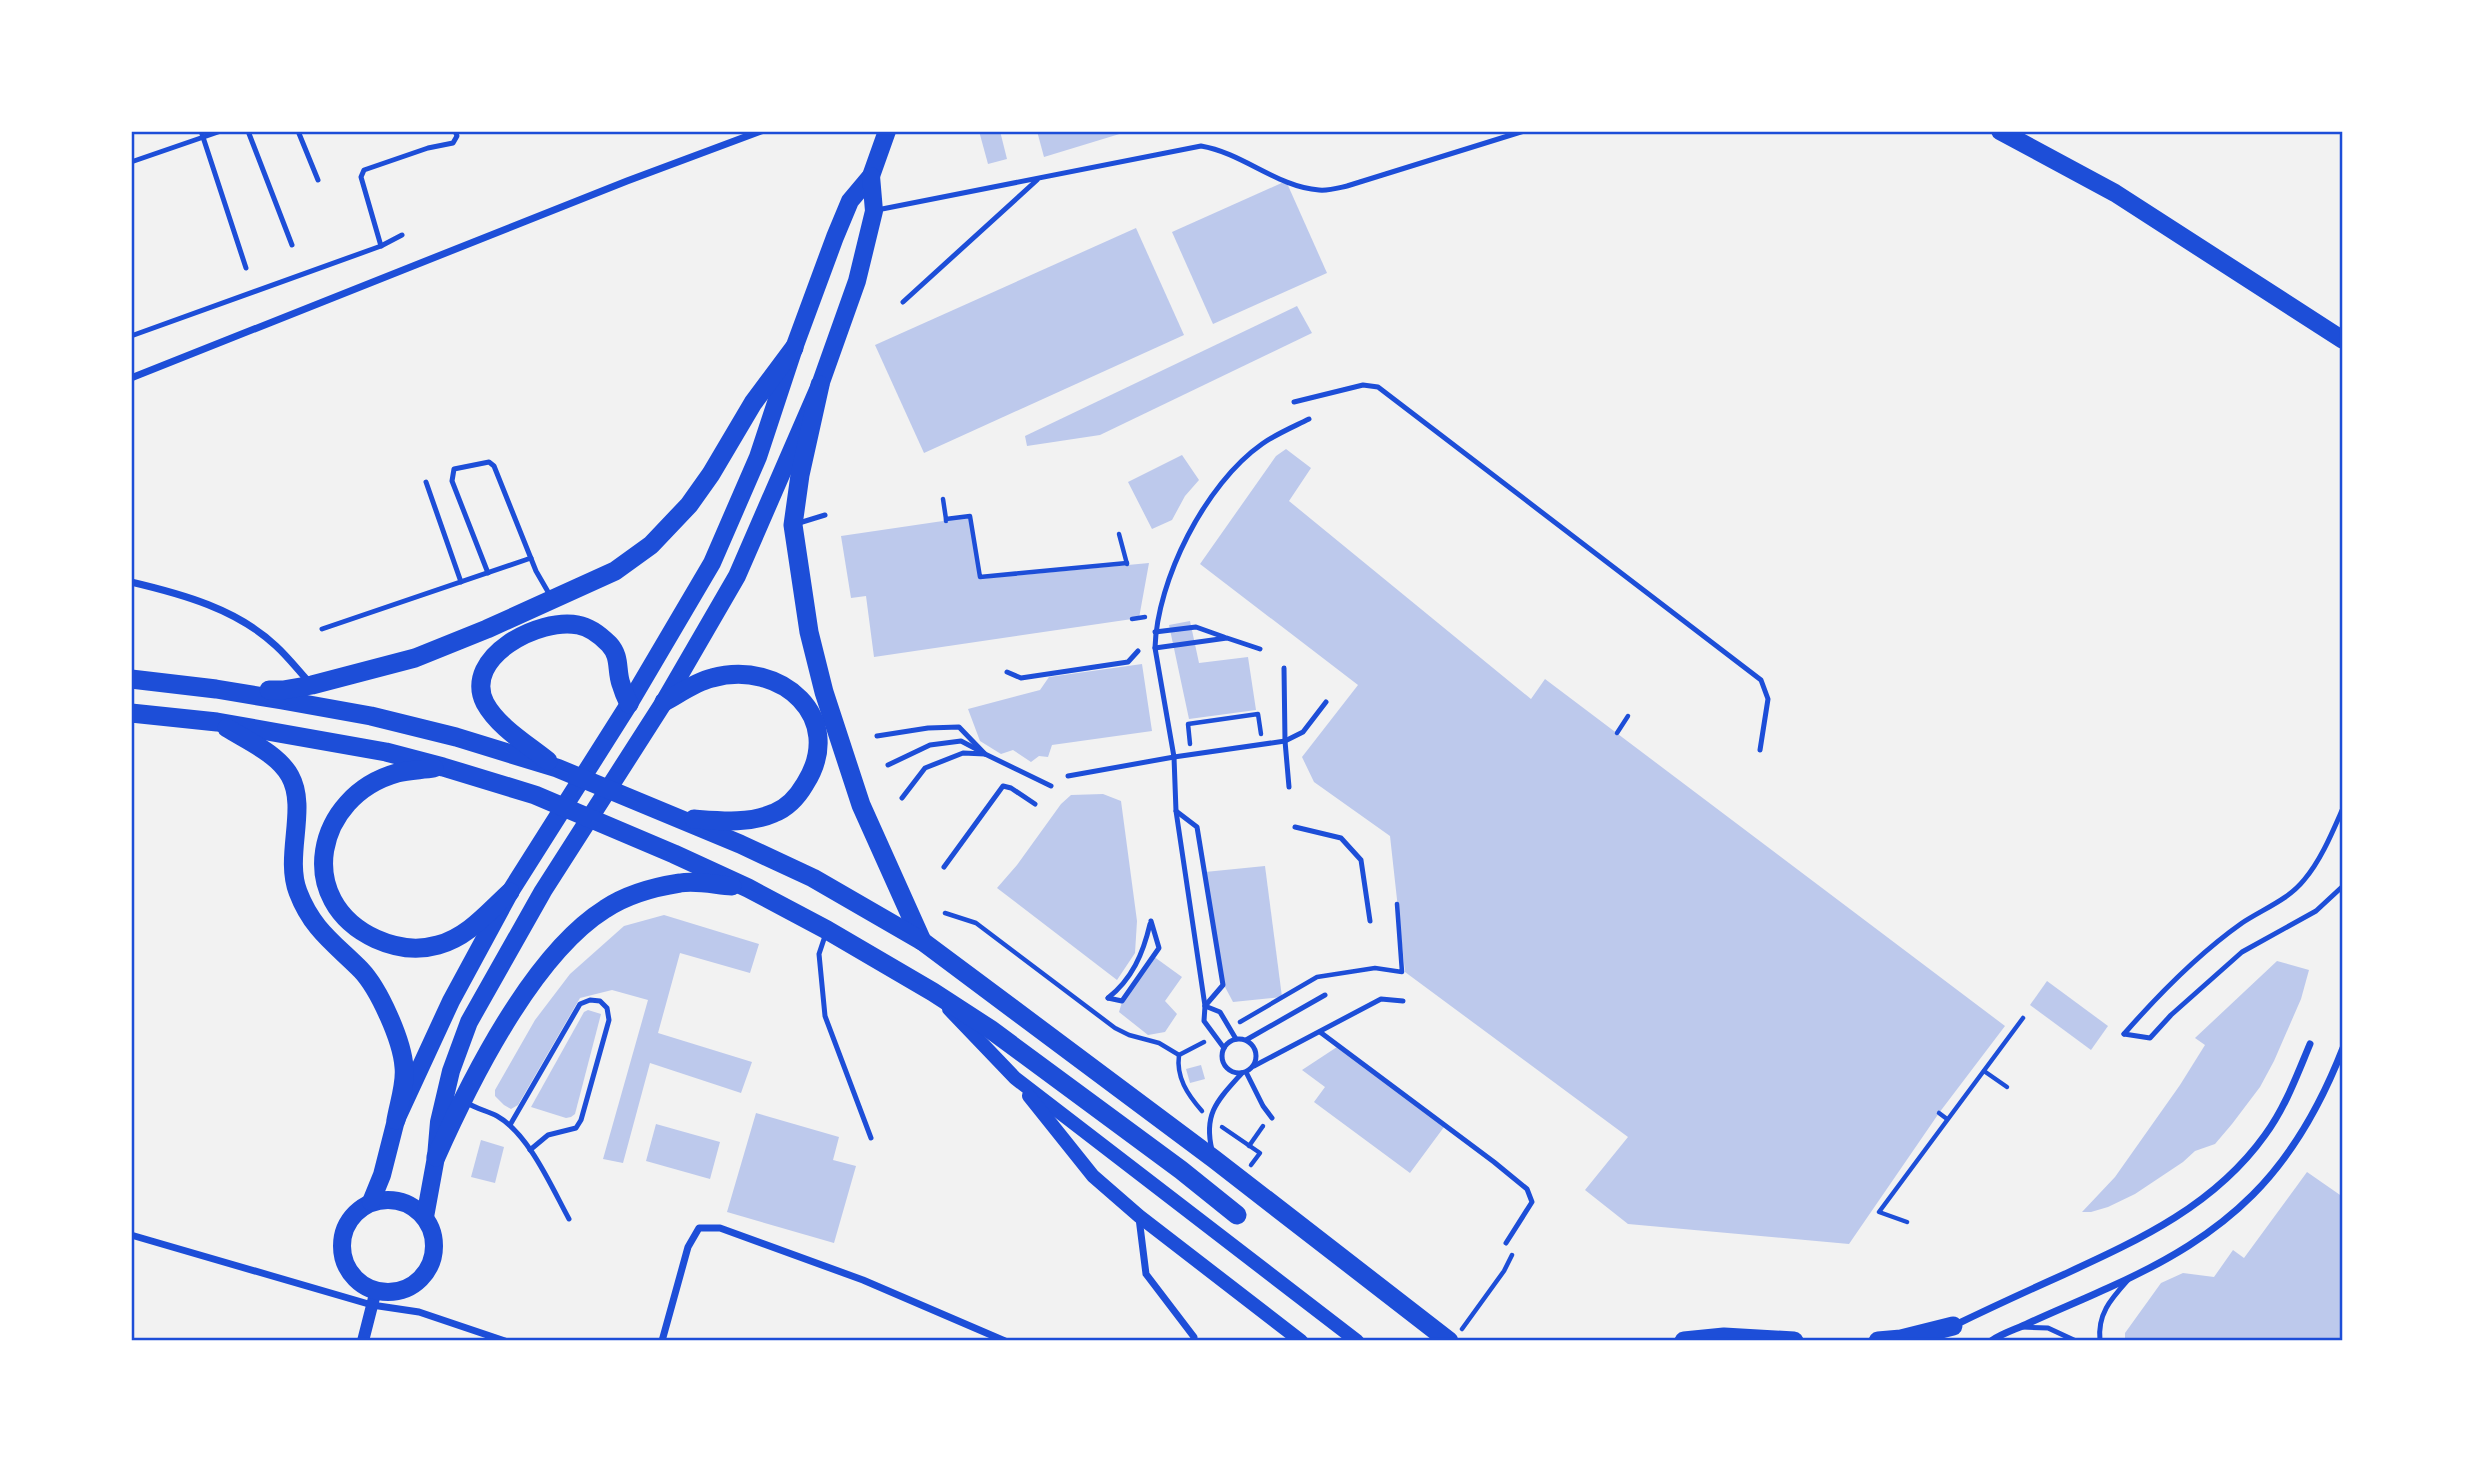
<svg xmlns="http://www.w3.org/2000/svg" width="2474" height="1472" viewBox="0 0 2474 1472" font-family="'IBM Plex Sans',sans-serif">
<rect width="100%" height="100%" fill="#f2f2f2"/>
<g fill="#bdc9ec">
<polygon points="979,131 1000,131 1007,159 988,164"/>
<polygon points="1037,131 1126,131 1126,132 1044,157"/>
<polygon points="1286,181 1327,273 1213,324 1172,232"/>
<polygon points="1136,228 1184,335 924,453 875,345"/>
<polygon points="1297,306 1312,333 1100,435 1027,446 1025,436"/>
<polygon points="1286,449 1311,468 1289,501 1531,699 1545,679 2005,1026 1939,1113 1849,1244 1628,1224 1585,1190 1628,1137 1405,972 1390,836 1314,782 1302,757 1358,685 1200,564 1276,456"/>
<polygon points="1182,455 1199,480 1185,496 1172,520 1152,529 1128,482"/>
<polygon points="970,517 979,579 1149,563 1139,618 874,657 866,596 851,598 841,536"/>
<polygon points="1190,621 1199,663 1248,657 1256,710 1189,719 1169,625"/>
<polygon points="1142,664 1152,731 1052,745 1048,757 1039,756 1031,762 1013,750 1001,754 980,741 968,709 1040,690 1049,677"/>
<polygon points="1103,794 1121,801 1137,921 1135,953 1117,980 997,888 1017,865 1061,804 1071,795"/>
<polygon points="1265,866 1282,997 1233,1002 1224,985 1205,872"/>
<polygon points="664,915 759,944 750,973 680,953 658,1033 752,1062 741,1093 650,1063 623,1163 603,1159 648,1000 612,990 580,998 518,1105 511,1109 504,1105 495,1096 495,1090 535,1020 570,974 624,926"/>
<polygon points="1153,956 1182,977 1165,1001 1177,1014 1165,1032 1148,1035 1119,1012 1122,1002"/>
<polygon points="2277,961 2309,970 2301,999 2274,1061 2260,1087 2232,1124 2215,1144 2195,1151 2183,1162 2135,1194 2108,1207 2091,1212 2082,1212 2115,1177 2180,1085 2205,1045 2195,1038"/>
<polygon points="2047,981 2108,1026 2091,1050 2030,1005"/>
<polygon points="588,1010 601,1014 575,1114 571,1117 566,1118 531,1107 584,1012"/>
<polygon points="1337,1047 1444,1127 1410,1173 1314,1102 1325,1087 1302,1070"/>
<polygon points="1201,1065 1205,1079 1190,1083 1186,1069"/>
<polygon points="756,1113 839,1137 833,1160 856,1166 834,1243 727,1212"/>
<polygon points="656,1124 720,1142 710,1179 646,1161"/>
<polygon points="481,1140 504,1147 495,1183 471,1177"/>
<polygon points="2307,1172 2343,1197 2343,1341 2125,1341 2125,1333 2161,1283 2183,1273 2214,1277 2233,1250 2244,1258"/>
</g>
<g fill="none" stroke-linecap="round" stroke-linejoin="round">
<g stroke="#1d4ed8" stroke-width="4.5">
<polyline points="943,499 946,519"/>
<polyline points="946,521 946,519 970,516 980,577 1127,563"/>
<polyline points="1119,534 1127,564"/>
<polyline points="1132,619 1145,617"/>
<polyline points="1617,733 1628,716"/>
<polyline points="1190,744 1188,724 1258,714 1261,734"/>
<polyline points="945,913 976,923 1115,1028 1129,1035 1159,1043 1179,1055 1204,1042"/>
<polyline points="1240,1022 1317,977 1375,968 1402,972 1397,904"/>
<path d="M 1179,1055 C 1176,1077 1187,1094 1202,1111"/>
<polyline points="1984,1071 2007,1087"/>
<polyline points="1939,1113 1947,1119"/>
<polyline points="1222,1127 1260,1153 1251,1165"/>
<polyline points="1249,1146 1263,1126"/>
<polyline points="1907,1222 1879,1212 2023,1018"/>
<polyline points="1462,1329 1504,1271 1512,1255"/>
</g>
<g stroke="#1d4ed8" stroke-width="5">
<polyline points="201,131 246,268"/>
<polyline points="248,131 292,245"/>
<polyline points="298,131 318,180"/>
<polyline points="131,162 221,131"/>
<path d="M 877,210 L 1201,146 C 1243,153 1277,187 1319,190 C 1328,191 1338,188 1347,186 L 1524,131"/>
<polyline points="381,246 361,177 364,170 428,148 453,143 457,136 455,131"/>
<polyline points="903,302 1037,180"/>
<polyline points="131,336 381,246 402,235"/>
<polyline points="1294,402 1363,385 1378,387 1761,680 1768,699 1760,750"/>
<polyline points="426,482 461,582"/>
<polyline points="799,523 825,515"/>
<polyline points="488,573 452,481 454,469 489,462 494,466 536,571 551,597"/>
<polyline points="322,629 531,558"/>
<polyline points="1155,632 1196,627 1224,637"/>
<polyline points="1155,648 1227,638 1260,649"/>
<polyline points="1284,668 1285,741 1289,787"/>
<polyline points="1007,672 1021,678 1128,662 1138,651"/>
<polyline points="877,736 928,728 959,727 985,754"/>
<polyline points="888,765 930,745 961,741 980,751"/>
<polyline points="1068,776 1174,757 1285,741 1303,732 1326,702"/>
<polyline points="902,798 925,768 963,753 985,754 1051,786"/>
<polyline points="1176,811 1197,827 1223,985 1205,1006"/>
<polyline points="1295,827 1341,838 1361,860 1370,921"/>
<polyline points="944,867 1003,786 1011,788 1035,804"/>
<polyline points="826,933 819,954 825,1016 871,1138"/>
<polyline points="1108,998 1122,1001 1159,948 1151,921"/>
<path d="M 1108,998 C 1132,979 1143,954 1150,924"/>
<polyline points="1205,1006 1220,1012 1236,1039"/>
<polyline points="1320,1032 1494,1162 1527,1189 1532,1202 1506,1243"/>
<path d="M 2124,1034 C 2159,994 2198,954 2242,923 C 2263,909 2288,900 2304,880 C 2321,860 2332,833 2343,808"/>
<polyline points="2124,1034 2150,1038 2171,1015 2242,952 2316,911 2343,886"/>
<circle cx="1239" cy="1056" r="17"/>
<polyline points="1246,1040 1325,995"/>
<path d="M 1224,1048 L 1204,1021 L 1205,1006 L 1176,811 L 1174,757 L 1155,648 C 1157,580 1205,484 1262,444 C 1276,434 1293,427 1309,419"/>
<polyline points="1254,1066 1381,999 1403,1001"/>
<polyline points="1246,1072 1263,1106 1272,1118"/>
<path d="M 467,1103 C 477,1109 488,1111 497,1116 C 529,1134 552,1188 569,1219"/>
<polyline points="510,1125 580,1004 590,1000 600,1001 607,1008 609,1020 581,1120 576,1128 548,1135 530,1150"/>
<path d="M 1212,1150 C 1203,1113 1218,1100 1242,1073"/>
<polyline points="2022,1327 2048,1328 2076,1341"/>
<path d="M 2100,1341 C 2097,1314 2111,1299 2128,1280"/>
</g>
<g stroke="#1d4ed8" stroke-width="7">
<polyline points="131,378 627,181 761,131"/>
<path d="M 131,582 C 182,594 237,609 276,646 C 288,657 298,670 309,682"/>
<polyline points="1139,1218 1146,1274 1194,1337 1194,1341"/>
<polyline points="131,1235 372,1305 419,1312 505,1341"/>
<path d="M 1953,1326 C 1990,1308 2027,1291 2065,1274 C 2141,1239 2215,1205 2265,1135 C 2285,1108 2297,1075 2310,1044"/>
<polyline points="662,1341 688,1247 699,1228 720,1228 863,1280 1005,1341"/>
<path d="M 1991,1341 C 2002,1333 2017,1329 2029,1323 C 2055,1311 2082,1300 2108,1288 C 2229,1234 2294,1174 2343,1048"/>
</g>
<polyline stroke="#1d4ed8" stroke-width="12" points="363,1341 376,1290"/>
<g stroke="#1d4ed8" stroke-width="14">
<polyline points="949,1009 1015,1078 1357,1341"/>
<polyline points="1029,1096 1093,1176 1139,1216 1301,1341"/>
</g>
<g stroke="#1d4ed8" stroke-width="18">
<polyline points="2000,131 2115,193 2343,340"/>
<circle cx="388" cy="1246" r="46"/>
<polyline points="371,1202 382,1175 396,1120 451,1001 510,892 629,704 712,563 758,457 794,348 835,237 850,201 871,176 887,131"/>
<polyline points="425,1217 436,1157 439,1122 451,1071 469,1022 543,891 664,702 737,576 820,385 857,281 874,211 871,176"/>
</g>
<g stroke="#1d4ed8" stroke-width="19">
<polyline points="820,385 800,475 793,525 809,632 824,692 861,805 922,941"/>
<polyline points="131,679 216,689 282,700 371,716 456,737 557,768 740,844 813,878 922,941 1214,1159 1449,1341"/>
<polyline points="269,690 283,690 312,685 415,658 487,629 615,571 651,545 689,505 711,474 753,403 794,348"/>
<path d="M 664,702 C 679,694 695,682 712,678 C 781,659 847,718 805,784 C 798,796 787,808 774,813 C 749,824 721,821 694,819"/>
<polyline points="131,713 217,722 386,752 443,767 535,795 674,854 748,888 827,930 933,992 990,1029 1181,1170 1237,1215"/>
<path d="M 227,728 C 248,741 278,754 290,776 C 308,808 284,856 298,892 C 312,929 334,943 361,970 C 379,989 402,1040 404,1067 C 406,1083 399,1103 396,1120"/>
<path d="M 548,761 C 527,744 498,727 485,703 C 462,657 540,617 578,625 C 590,627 601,636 609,644 C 621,657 616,670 621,684 C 623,691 626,698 629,704"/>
<path d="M 434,768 C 422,770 409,770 397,773 C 315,796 293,901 376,939 C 396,948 417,951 438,945 C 468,937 488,912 510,892"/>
<path d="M 436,1157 C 470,1081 532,955 605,909 C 626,895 654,887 680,883 C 696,880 716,885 732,886"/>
<polyline points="1684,1341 1724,1337 1794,1341"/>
<polyline points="1878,1341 1901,1339 1953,1326"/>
</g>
</g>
<rect width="2474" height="1472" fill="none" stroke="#ffffff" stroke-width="266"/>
<rect x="133" y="133" width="2208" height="1206" fill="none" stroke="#1d4ed8" stroke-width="2.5"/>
</svg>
